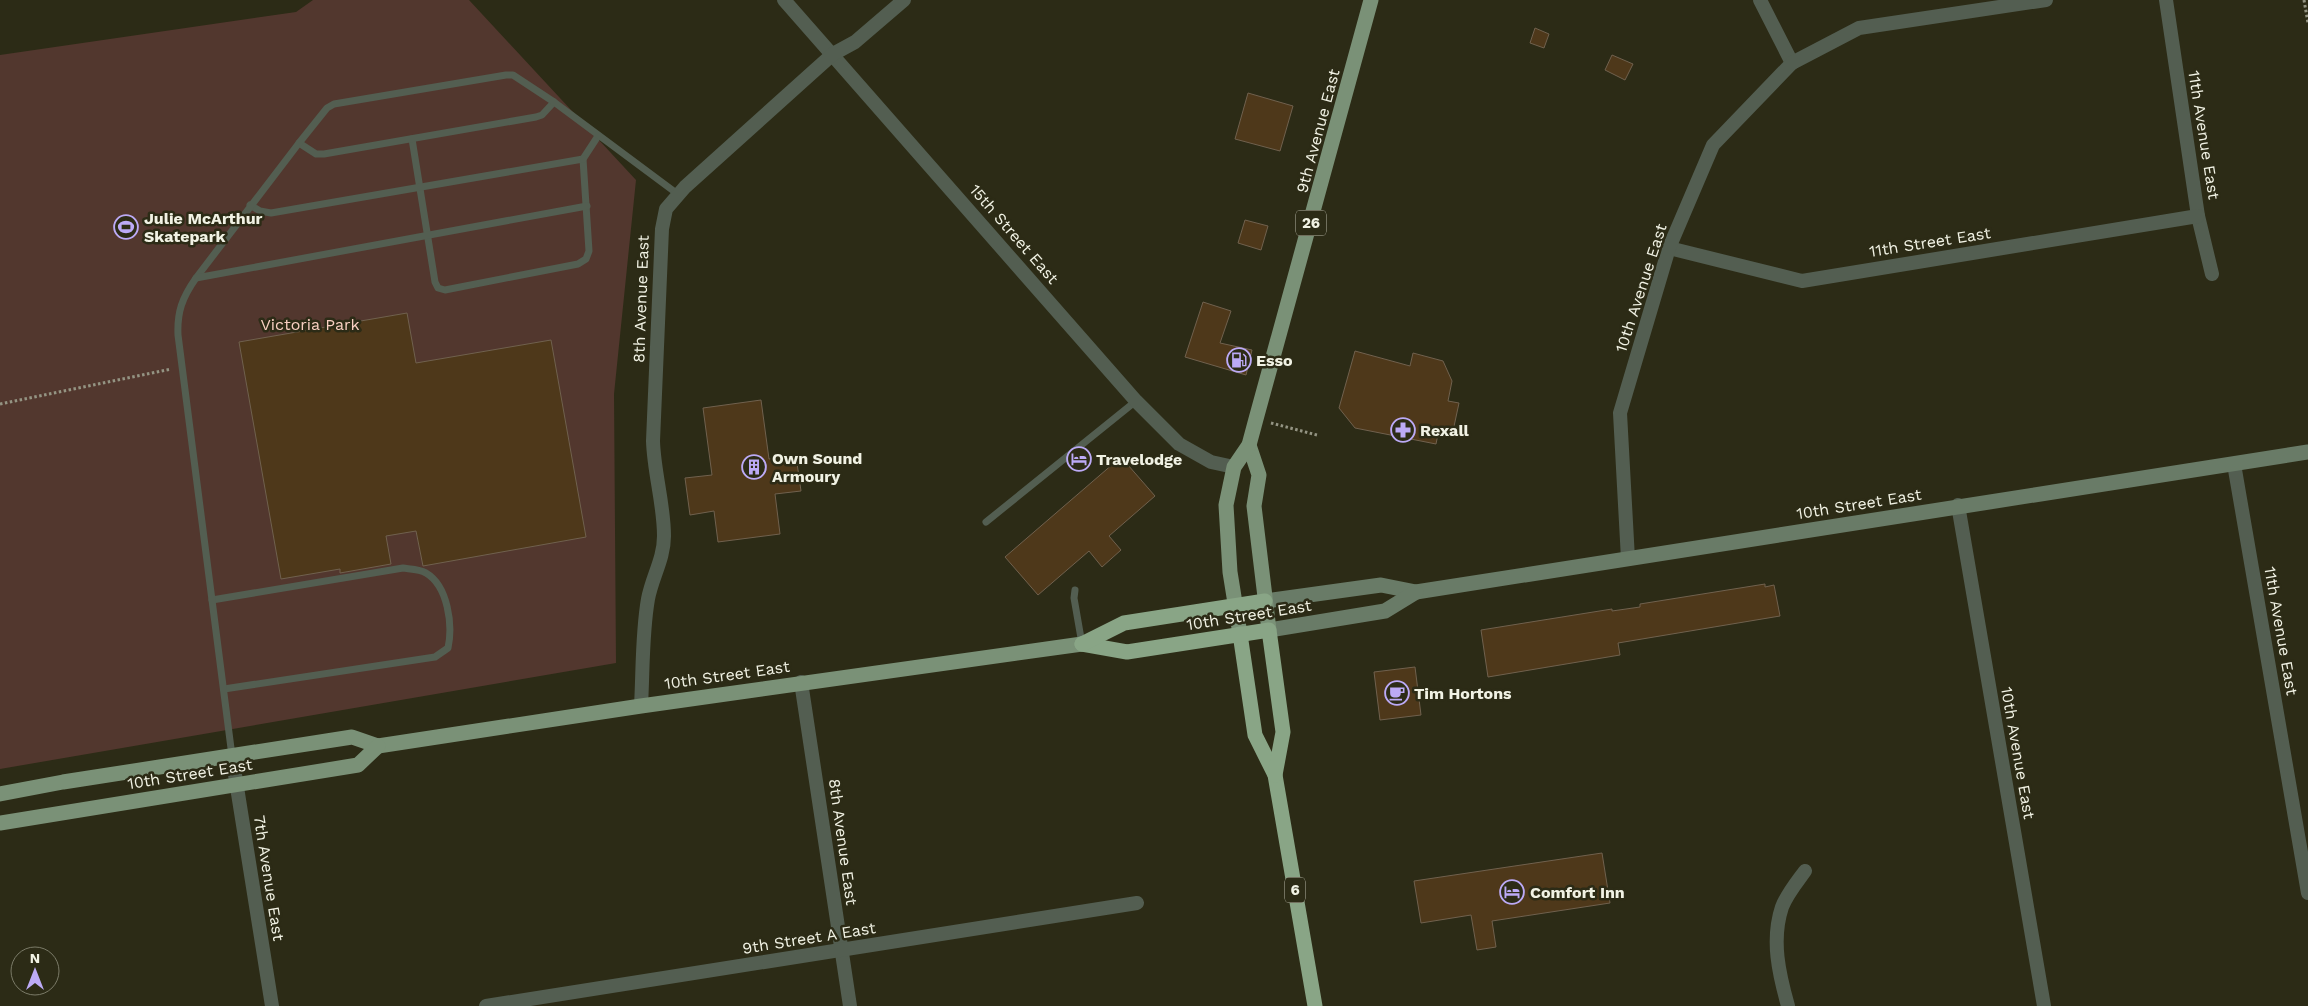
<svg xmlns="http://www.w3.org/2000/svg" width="2308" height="1006" viewBox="0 0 2308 1006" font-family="'Work Sans',sans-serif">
<rect width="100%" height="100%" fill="#2c2b16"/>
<polygon fill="#52372e" points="313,0 469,0 636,180 614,394 616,663 0,769 0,55 296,12"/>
<g fill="#4e381a" stroke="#70614e">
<polygon points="1535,28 1549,34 1544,48 1530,43"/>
<polygon points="1612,55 1633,64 1625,80 1605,70"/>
<polygon points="1248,93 1293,106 1280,151 1235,139"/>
<polygon points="1245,220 1268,226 1261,250 1238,243"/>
<polygon points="1203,302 1231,311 1220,343 1252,350 1246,375 1185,357"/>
<polygon points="407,313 416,363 551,340 586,537 423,566 416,531 386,536 391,564 340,573 340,569 281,579 239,342"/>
<polygon points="1355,351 1410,366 1413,353 1443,361 1452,381 1448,401 1459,403 1453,431 1439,429 1436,444 1355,428 1339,408"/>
<polygon points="761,400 769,459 796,456 801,491 775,494 780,534 718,542 714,511 690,515 685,478 712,475 703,408"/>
<polygon points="1121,457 1155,496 1109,536 1121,550 1102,567 1089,551 1038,595 1005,557"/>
<polygon points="1765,584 1765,587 1774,585 1780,616 1618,643 1620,655 1488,677 1481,630 1612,609 1612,611 1640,607 1640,604"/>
<polygon points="1415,667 1421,715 1380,720 1374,672"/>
<polygon points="1602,853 1610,903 1492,921 1496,947 1477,950 1471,915 1421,923 1414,881"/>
</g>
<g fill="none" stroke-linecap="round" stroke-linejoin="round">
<g stroke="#949483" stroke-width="3" stroke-dasharray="2.5 2.5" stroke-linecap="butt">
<polyline points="2304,0 2308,23"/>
<polyline points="0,404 171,369"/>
<polyline points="1271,423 1317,435"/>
</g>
<g stroke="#535e51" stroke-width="7">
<polyline points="412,139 435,282 438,288 445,290 578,264 586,259 589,251 583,159 598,136"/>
<polyline points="299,143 316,154 324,154 536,117 542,115 554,102"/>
<polyline points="250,205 260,211 271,213 583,159"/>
<polyline points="196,278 299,143 327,108 334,104 506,75 513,75 554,102 679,195"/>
<polyline points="986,522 1136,401"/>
<polyline points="1075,590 1074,598 1082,644"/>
<path d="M 212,600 L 403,568 C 409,569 420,569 426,573 C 448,586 453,625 448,648 L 435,657 L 224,689"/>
<path d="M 232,756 L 178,335 C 177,312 182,298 196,278 L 587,206"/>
</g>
<g stroke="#535e51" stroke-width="14">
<polyline points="784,0 1136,401 1179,444 1211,462 1234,467"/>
<polyline points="1760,0 1792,63"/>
<polyline points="2166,0 2198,216 2212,274"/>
<polyline points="1669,248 1802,281 2198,216"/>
<polyline points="2234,464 2308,893"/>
<polyline points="1958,505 2044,1006"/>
<polyline points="1628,559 1620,413 1669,248 1713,145 1792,63 1859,28 2046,0"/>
<polyline points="801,682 850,1006"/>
<path d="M 641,706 C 643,670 642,633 648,599 C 652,577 664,559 664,536 C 664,504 654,473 653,441 L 662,229 L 666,209 L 685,187 L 814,71 L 833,54 L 855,42 L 904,0"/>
<polyline points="232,756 272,1006"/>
<polyline points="486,1006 1137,903"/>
<path d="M 1788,1006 C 1779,974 1771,940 1782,907 C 1787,894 1797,882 1805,871"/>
</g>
<g stroke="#697b67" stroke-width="15">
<polyline points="1265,601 1381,585 1416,592 2308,452"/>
<polyline points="1269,630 1385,611 1416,592"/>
</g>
<g stroke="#7a9177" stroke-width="15">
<polyline points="1249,445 1259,475 1254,506 1269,630"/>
<polyline points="1240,634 1230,572 1226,505 1234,467 1249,445 1256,419 1371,0"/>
<polyline points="0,794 63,782 352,737 378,746 641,706 1082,644"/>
<polyline points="0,823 358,765 378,746"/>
</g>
<g stroke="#89a586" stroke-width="15">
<polyline points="1240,634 1255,735 1275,775 1315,1006"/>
<polyline points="1082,644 1127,652 1269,630 1283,732 1275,775"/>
<polyline points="1082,644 1124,623 1265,601"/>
</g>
</g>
<defs>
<g id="stadium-ring" transform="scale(1.25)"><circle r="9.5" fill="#2c2b16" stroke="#bcaaf6" stroke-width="1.5"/><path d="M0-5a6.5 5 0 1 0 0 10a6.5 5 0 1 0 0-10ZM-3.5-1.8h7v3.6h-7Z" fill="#bcaaf6"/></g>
<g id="fuel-ring" transform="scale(1.25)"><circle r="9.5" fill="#2c2b16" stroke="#bcaaf6" stroke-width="1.5"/><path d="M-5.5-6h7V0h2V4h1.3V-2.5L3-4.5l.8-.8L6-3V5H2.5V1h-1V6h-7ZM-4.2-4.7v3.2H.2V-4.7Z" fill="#bcaaf6"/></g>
<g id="pharmacy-ring" transform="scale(1.25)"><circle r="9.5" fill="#2c2b16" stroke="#bcaaf6" stroke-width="1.5"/><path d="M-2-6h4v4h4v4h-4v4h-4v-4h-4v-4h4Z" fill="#bcaaf6"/></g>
<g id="hotel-ring" transform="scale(1.25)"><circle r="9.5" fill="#2c2b16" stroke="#bcaaf6" stroke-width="1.5"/><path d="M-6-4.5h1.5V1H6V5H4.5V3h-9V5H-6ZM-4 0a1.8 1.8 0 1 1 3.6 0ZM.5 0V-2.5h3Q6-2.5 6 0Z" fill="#bcaaf6"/></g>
<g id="building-ring" transform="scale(1.25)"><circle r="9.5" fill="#2c2b16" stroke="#bcaaf6" stroke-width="1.5"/><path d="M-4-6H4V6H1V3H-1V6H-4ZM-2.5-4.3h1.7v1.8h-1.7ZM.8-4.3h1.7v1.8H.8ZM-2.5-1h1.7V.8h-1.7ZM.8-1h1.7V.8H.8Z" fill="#bcaaf6"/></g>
<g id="cafe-ring" transform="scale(1.25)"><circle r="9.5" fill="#2c2b16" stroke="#bcaaf6" stroke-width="1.5"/><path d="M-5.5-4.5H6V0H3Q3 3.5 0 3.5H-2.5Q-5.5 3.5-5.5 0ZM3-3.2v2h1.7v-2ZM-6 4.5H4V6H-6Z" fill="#bcaaf6"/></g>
</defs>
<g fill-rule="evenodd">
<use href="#stadium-ring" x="126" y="227"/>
<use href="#fuel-ring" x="1239" y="360"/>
<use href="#pharmacy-ring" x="1403" y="430"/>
<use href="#hotel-ring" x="1079" y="459"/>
<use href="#building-ring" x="754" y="467"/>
<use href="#cafe-ring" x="1397" y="693"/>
<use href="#hotel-ring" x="1512" y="892"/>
</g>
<g text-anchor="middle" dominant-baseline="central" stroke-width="5" stroke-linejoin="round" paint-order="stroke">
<g fill="#2c2b16" stroke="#b6b6a6" stroke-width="1">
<rect x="1296" y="210.5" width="30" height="25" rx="4"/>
<rect x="1285" y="877.5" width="20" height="25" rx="4"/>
</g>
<g font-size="15" font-weight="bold" fill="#f1f2e4">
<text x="1311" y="223">26</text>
<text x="1295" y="890">6</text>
</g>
<g font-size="16" fill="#f1f2e4" stroke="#2c2b16">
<text transform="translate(1318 131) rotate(-75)">9th Avenue East</text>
<text transform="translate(2204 135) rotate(81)">11th Avenue East</text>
<text transform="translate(1014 234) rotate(49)">15th Street East</text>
<text transform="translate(1930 242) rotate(-9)">11th Street East</text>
<text transform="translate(1641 288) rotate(-72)">10th Avenue East</text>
<text transform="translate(641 299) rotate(-88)">8th Avenue East</text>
<text transform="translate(1859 504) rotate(-9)">10th Street East</text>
<text transform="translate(1249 615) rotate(-9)">10th Street East</text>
<text transform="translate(2281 631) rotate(80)">11th Avenue East</text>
<text transform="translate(727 675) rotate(-8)">10th Street East</text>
<text transform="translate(2018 753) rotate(80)">10th Avenue East</text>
<text transform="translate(190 774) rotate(-9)">10th Street East</text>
<text transform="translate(843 842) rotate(82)">8th Avenue East</text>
<text transform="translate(269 878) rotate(81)">7th Avenue East</text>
<text transform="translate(809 938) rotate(-9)">9th Street A East</text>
</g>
<g font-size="16" font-weight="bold" fill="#f1f2e4" stroke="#2c2b16" text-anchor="start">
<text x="144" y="218">Julie McArthur<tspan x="144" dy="18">Skatepark</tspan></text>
<text x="1256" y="360">Esso</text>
<text x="1420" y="430">Rexall</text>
<text x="772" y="458">Own Sound<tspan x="772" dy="18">Armoury</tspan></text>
<text x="1096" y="459">Travelodge</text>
<text x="1414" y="693">Tim Hortons</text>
<text x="1530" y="892">Comfort Inn</text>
</g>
<g font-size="16" fill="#f9d0c2" stroke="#2c2b16">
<text x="310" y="324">Victoria Park</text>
</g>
</g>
<g transform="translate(35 971)"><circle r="24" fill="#2c2b16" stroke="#7b7b68"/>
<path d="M0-4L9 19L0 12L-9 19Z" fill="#bcaaf6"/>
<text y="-8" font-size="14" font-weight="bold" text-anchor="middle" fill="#f1f2e4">N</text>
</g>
</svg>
